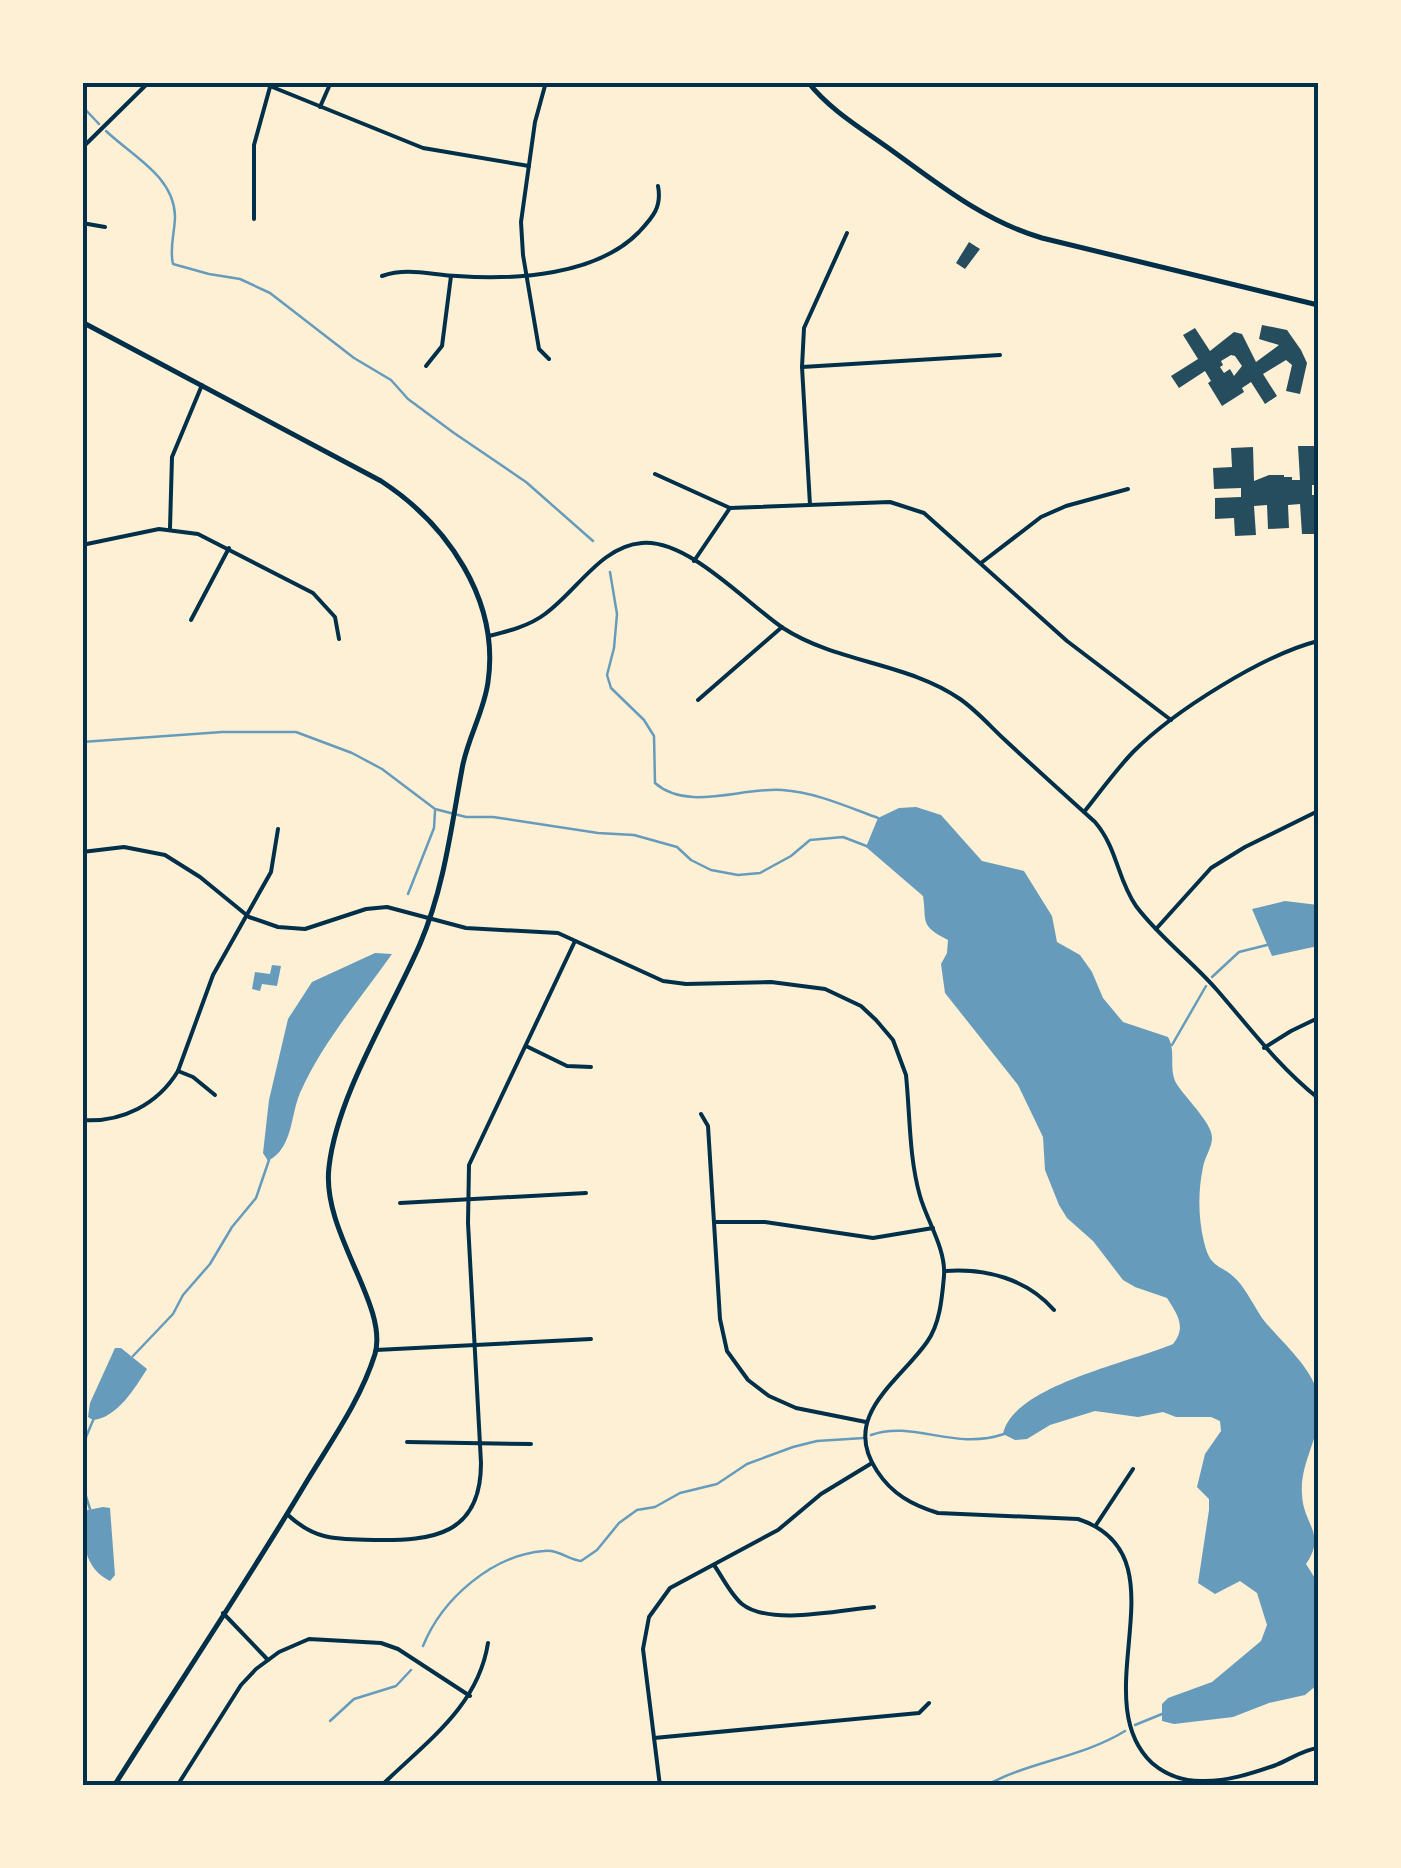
<svg xmlns="http://www.w3.org/2000/svg" width="1401" height="1868" viewBox="0 0 1401 1868" font-family="'Times New Roman',serif">
<rect width="100%" height="100%" fill="#fdf0d5"/>
<g fill="#669bbc">
<path d="M 916,807 L 941,815 L 982,861 L 1024,871 L 1052,916 L 1057,942 L 1080,955 L 1092,972 L 1103,998 L 1123,1022 L 1168,1037 C 1176,1051 1169,1066 1175,1081 C 1182,1095 1213,1123 1212,1138 C 1212,1147 1205,1157 1203,1167 C 1198,1191 1198,1217 1204,1242 C 1211,1271 1221,1263 1237,1280 C 1247,1291 1254,1306 1262,1318 C 1279,1340 1308,1363 1317,1391 C 1329,1426 1299,1458 1302,1494 C 1303,1525 1327,1533 1306,1564 L 1318,1583 L 1318,1684 L 1305,1695 L 1269,1703 L 1233,1717 L 1174,1724 L 1162,1721 L 1162,1704 L 1168,1698 L 1212,1682 L 1261,1641 L 1267,1625 L 1257,1593 L 1240,1581 L 1215,1594 L 1198,1583 L 1209,1510 L 1209,1499 L 1197,1487 L 1205,1454 L 1221,1431 L 1220,1421 L 1211,1417 L 1176,1417 L 1163,1412 L 1138,1417 L 1095,1411 L 1050,1425 L 1027,1439 L 1015,1440 L 1003,1434 C 1012,1386 1132,1362 1173,1344 C 1187,1327 1177,1314 1167,1298 L 1135,1287 L 1123,1280 L 1093,1241 L 1067,1218 L 1059,1205 L 1045,1170 L 1043,1137 L 1018,1085 L 945,993 L 941,964 L 947,953 L 948,940 C 919,925 927,923 923,896 L 866,847 L 878,818 L 899,808 Z"/>
<polygon points="1285,901 1318,905 1318,946 1272,956 1252,909"/>
<path d="M 375,953 L 392,954 C 360,999 322,1043 300,1093 C 290,1117 293,1148 268,1161 L 263,1153 L 269,1100 L 288,1019 L 312,982 Z"/>
<polygon points="272,965 281,966 277,986 262,984 260,991 252,989 255,972 270,974"/>
<path d="M 115,1348 L 121,1348 L 147,1369 C 135,1388 117,1418 93,1420 L 88,1417 L 90,1403 Z"/>
<path d="M 103,1507 L 110,1508 L 115,1575 L 110,1581 C 83,1568 82,1539 83,1511 Z"/>
</g>
<g fill="none" stroke-linecap="round" stroke-linejoin="round">
<g stroke="#669bbc" stroke-width="2.5">
<polyline points="82,106 99,124"/>
<path d="M 106,131 C 131,155 174,176 175,216 C 175,232 169,248 173,264 L 209,274 L 240,279 L 270,293 L 354,358 L 391,380 L 408,399 L 454,433 L 526,482 L 593,541"/>
<path d="M 610,572 L 617,614 L 614,648 L 607,675 L 611,688 L 644,720 L 654,736 L 655,783 C 688,812 741,787 782,790 C 815,792 848,807 878,818"/>
<polyline points="82,742 222,732 296,732 352,753 382,769 435,809 466,817 493,817 598,833 634,835 677,847 691,860 711,870 738,875 760,873 791,856 810,840 843,837 869,847"/>
<polyline points="408,894 434,828 435,811"/>
<polyline points="1212,977 1239,952 1267,945"/>
<polyline points="1172,1045 1206,986"/>
<polyline points="133,1356 173,1314 183,1295 210,1264 232,1227 256,1198 269,1160"/>
<path d="M 871,1435 C 914,1420 954,1451 1004,1434"/>
<polyline points="82,1460 86,1437 94,1418"/>
<polyline points="82,1464 83,1487 90,1509"/>
<path d="M 423,1646 C 442,1599 492,1555 544,1551 C 558,1549 569,1560 581,1561 L 597,1550 L 619,1523 L 637,1510 L 655,1507 L 680,1493 L 717,1484 L 747,1464 L 793,1447 L 817,1441 L 864,1438"/>
<polyline points="330,1721 354,1699 396,1686 411,1670"/>
<polyline points="1135,1725 1162,1714"/>
<path d="M 985,1786 C 1030,1761 1081,1758 1125,1731"/>
</g>
</g>
<g fill="#264d5e" fill-rule="evenodd">
<polygon points="969,242 980,249 965,269 956,263"/>
<path d="M 1262,325 L 1287,330 L 1301,350 L 1307,363 L 1300,394 L 1286,391 L 1292,365 L 1286,360 L 1263,374 L 1277,396 L 1265,404 L 1251,382 L 1242,388 L 1244,392 L 1222,406 L 1208,383 L 1211,381 L 1205,371 L 1179,388 L 1171,376 L 1198,359 L 1183,335 L 1195,328 L 1210,351 L 1234,332 L 1242,334 L 1256,362 L 1279,345 L 1259,339 ZM 1231,355 L 1235,356 L 1242,366 L 1234,376 L 1230,369 L 1224,373 L 1220,367 L 1223,365 L 1221,361 Z"/>
<polygon points="1298,446 1318,446 1318,485 1312,485 1312,495 1318,495 1318,534 1302,534 1300,504 1288,505 1289,528 1268,529 1267,505 1254,506 1256,535 1235,536 1234,518 1215,519 1215,498 1241,497 1241,488 1214,489 1213,468 1232,467 1231,448 1253,447 1254,481 1269,475 1284,475 1284,477 1292,477 1292,480 1300,480"/>
</g>
<g fill="none" stroke-linecap="round" stroke-linejoin="round">
<g stroke="#003049" stroke-width="4">
<polyline points="260,82 423,148 529,166"/>
<polyline points="546,82 535,122 521,222 523,255 539,349 549,359"/>
<polyline points="320,107 331,82"/>
<polyline points="82,148 149,82"/>
<polyline points="254,219 254,145 270,87"/>
<polyline points="82,223 105,227"/>
<path d="M 382,276 C 407,267 432,275 457,276 C 515,280 596,276 639,232 C 653,217 662,207 658,186"/>
<polyline points="426,366 442,346 451,276"/>
<polyline points="802,367 1000,355"/>
<polyline points="655,474 730,508 890,502 924,513 1067,641 1171,720"/>
<polyline points="810,505 802,367 804,328 847,233"/>
<polyline points="170,528 172,457 202,385"/>
<polyline points="82,545 159,529 198,534 313,593 335,617 339,639"/>
<polyline points="694,561 730,508"/>
<polyline points="981,563 1041,517 1066,506 1128,489"/>
<polyline points="191,620 229,548"/>
<path d="M 489,636 C 509,631 529,626 545,614 C 577,591 601,546 642,543 C 688,539 746,603 783,628 C 837,663 909,663 960,699 C 976,710 990,726 1005,740 C 1035,768 1065,795 1095,822 C 1118,849 1117,879 1136,906 C 1159,937 1192,961 1217,990 C 1250,1028 1278,1066 1318,1098"/>
<polyline points="698,700 782,627"/>
<path d="M 1084,812 C 1100,792 1115,771 1133,752 C 1174,711 1263,655 1318,641"/>
<path d="M 82,852 L 124,847 L 165,855 L 200,877 L 249,917 L 278,927 L 305,929 L 366,909 L 387,907 L 466,928 L 558,933 L 663,981 L 686,984 L 771,982 L 825,989 L 861,1006 L 876,1020 L 893,1040 L 906,1075 C 910,1114 909,1158 920,1196 C 927,1221 946,1249 944,1276 C 942,1298 940,1324 927,1342 C 899,1382 840,1416 877,1471 C 892,1494 912,1505 938,1513 L 1078,1519 C 1188,1555 1082,1697 1152,1763 C 1166,1775 1183,1781 1201,1781 C 1226,1782 1253,1773 1276,1765 C 1291,1759 1302,1750 1318,1748"/>
<polyline points="1156,929 1211,868 1245,847 1318,811"/>
<polyline points="526,1046 567,1066 591,1067"/>
<polyline points="1264,1048 1291,1031 1318,1018"/>
<polyline points="178,1071 193,1077 215,1095"/>
<polyline points="701,1114 708,1126 720,1319 727,1351 748,1380 769,1396 796,1408 866,1422"/>
<path d="M 82,1120 C 122,1123 158,1104 178,1071 L 213,975 L 271,872 L 278,829"/>
<polyline points="400,1203 586,1193"/>
<polyline points="716,1222 765,1222 873,1238 933,1228"/>
<path d="M 945,1271 C 986,1268 1027,1279 1054,1310"/>
<polyline points="376,1350 591,1339"/>
<polyline points="407,1442 531,1444"/>
<path d="M 288,1515 C 316,1541 337,1539 374,1540 C 433,1541 481,1535 481,1463 L 468,1223 L 469,1165 L 575,941"/>
<polyline points="1096,1525 1133,1469"/>
<path d="M 714,1565 C 723,1578 731,1595 742,1604 C 769,1626 841,1610 874,1607"/>
<polyline points="223,1613 268,1660"/>
<polyline points="654,1738 919,1713 929,1703"/>
<polyline points="177,1786 241,1685 256,1669 279,1652 309,1639 381,1643 398,1649 470,1696"/>
<path d="M 381,1786 C 426,1742 478,1707 488,1643"/>
<polyline points="660,1786 643,1649 649,1617 670,1588 778,1530 821,1494 872,1463"/>
</g>
<g stroke="#003049" stroke-width="5">
<path d="M 808,82 C 829,109 859,127 887,147 C 936,182 983,221 1042,238 L 1318,305"/>
<path d="M 82,322 L 381,481 C 447,524 500,600 488,682 C 484,712 467,739 462,769 C 451,829 444,888 420,944 C 391,1011 337,1095 329,1167 C 321,1232 389,1305 375,1354 C 360,1402 329,1444 304,1486 C 243,1588 177,1686 114,1786"/>
</g>
</g>
<rect width="1401" height="1868" fill="none" stroke="#fdf0d5" stroke-width="170"/>
<rect x="85" y="85" width="1231" height="1698" fill="none" stroke="#003049" stroke-width="4"/>
</svg>
